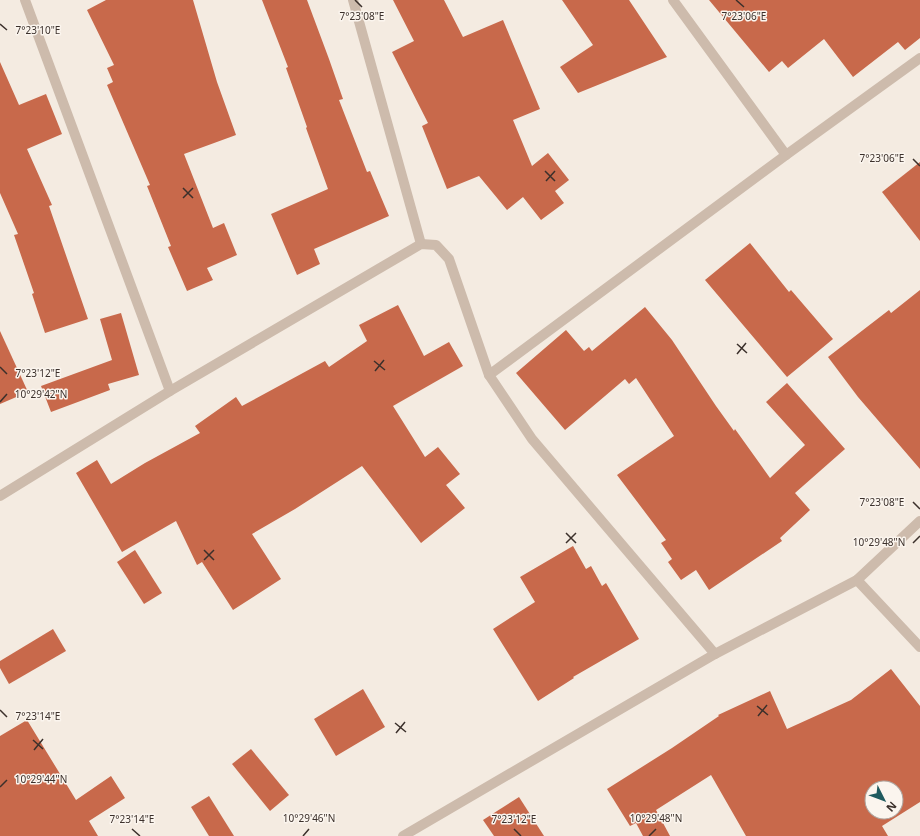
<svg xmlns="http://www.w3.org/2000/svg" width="920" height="836" viewBox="0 0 920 836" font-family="'Noto Sans',sans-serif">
<rect width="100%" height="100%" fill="#f4ebe1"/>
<g fill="#c8694b" fill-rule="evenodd">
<polygon points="106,0 193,0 217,82 236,135 184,154 213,228 224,223 237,255 207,268 213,280 187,291 168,247 171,246 147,186 150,185 107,85 113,82 107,68 114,65 87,10"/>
<polygon points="262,0 307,0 329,59 343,99 339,100 367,172 370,171 389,216 314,249 320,264 297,275 271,214 328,189 306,128 307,127 286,68 288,67"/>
<polygon points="393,0 444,0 463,37 503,20 540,109 513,120 532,166 548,153 569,180 555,191 564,203 541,220 523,197 507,210 479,176 447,189 422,126 428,123 392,52 414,41"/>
<polygon points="562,0 629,0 667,57 578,93 560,67 593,45"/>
<polygon points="709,0 920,0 920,38 905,50 898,42 853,77 824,39 788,68 782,61 769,72"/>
<polygon points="0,62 19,105 46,94 62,134 27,149 52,205 49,206 88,319 45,333 32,294 34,293 14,235 18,234 0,193"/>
<polygon points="920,162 920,241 882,192"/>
<polygon points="750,243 789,292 791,290 833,339 787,377 705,280"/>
<polygon points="920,290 920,469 858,397 828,357 889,310 891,313"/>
<polygon points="398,305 424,356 449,342 463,366 393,406 425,457 438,447 460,474 446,485 465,508 421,543 362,466 295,509 252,534 281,579 233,610 202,562 197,565 176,521 122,552 76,473 97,460 111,484 145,463 200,433 195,426 236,397 242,406 325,361 329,367 367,341 359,325"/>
<polygon points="645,307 672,340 716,406 734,431 735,429 770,478 805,445 766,402 787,383 845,449 795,493 810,510 780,538 782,541 709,590 696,570 681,580 668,562 672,559 661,543 666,540 617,475 674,436 636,378 629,384 625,379 565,430 516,373 566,330 584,351 589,347 592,351"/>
<polygon points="121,313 139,375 108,384 110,390 51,412 41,386 112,360 100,319"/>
<polygon points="0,331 28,392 0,404"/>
<polygon points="573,546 586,569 591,566 602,586 606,583 639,639 573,677 574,678 538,701 493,629 535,602 520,577"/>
<polygon points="135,550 162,593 144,604 117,562"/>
<polygon points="53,629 66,651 9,684 0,668 0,661"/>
<path d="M 891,669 L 920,706 L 920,802 L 882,826 L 888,836 L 746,836 L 711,775 L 656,810 L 670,836 L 643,836 L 636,823 L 630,826 L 607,789 L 672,748 L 719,716 L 718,715 L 770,691 L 787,729 L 851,700 ZM 872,788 L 896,788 L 896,812 L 872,812 Z"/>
<polygon points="363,689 385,727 336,756 314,719"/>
<polygon points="27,720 76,800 111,776 125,798 89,821 98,836 0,836 0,736"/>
<polygon points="251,749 289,795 270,811 232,764"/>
<polygon points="209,796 234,836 209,836 191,807"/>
<polygon points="519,797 544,836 494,836 483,820"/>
</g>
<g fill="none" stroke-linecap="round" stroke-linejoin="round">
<g stroke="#cdbbac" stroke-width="10">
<polyline points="25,0 170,391"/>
<polyline points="353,0 421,244"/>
<polyline points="786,155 920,58"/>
<polyline points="489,375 786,155 673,0"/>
<polyline points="0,496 170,391 421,244 436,245 449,259 489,375 532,439 715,654"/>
<polyline points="857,580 920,647"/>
<polyline points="403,836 715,654 857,580 920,521"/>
</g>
</g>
<path fill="none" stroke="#3b302b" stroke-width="1.5" d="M 355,0 L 362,7M 736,0 L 744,7M 0,24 L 7,30M 913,159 L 920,166M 545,171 L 555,181M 546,181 L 555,171M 183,188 L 193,198M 183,198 L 193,188M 737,344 L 747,353M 737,354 L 746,343M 374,361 L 385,370M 0,367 L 7,374M 375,371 L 384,360M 0,402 L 7,394M 913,502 L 920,509M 566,533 L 576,543M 566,543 L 576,533M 913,543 L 920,536M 204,550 L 214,560M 204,560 L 214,550M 757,706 L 768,715M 0,710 L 7,717M 758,716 L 767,705M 395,723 L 406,732M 396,733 L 405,722M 33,740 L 43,749M 34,750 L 43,739M 0,787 L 7,780M 132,829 L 140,836M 514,829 L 521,836M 303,836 L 309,829M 649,836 L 656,829"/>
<g font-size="10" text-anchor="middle" fill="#3b302b" stroke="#fbf5ee" stroke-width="3" stroke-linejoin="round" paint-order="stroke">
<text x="362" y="20">7°23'08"E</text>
<text x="744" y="20">7°23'06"E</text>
<text x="38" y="34">7°23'10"E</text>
<text x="882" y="162">7°23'06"E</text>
<text x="38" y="377">7°23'12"E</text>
<text x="41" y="398">10°29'42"N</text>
<text x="882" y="506">7°23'08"E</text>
<text x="879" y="546">10°29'48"N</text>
<text x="38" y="720">7°23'14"E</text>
<text x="41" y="783">10°29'44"N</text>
<text x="309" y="822">10°29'46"N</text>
<text x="656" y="822">10°29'48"N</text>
<text x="132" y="823">7°23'14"E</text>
<text x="514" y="823">7°23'12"E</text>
</g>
<g transform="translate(884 800) rotate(132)"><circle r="19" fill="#fbf5ee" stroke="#aea6a0"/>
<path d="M0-3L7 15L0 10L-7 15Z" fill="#1f5a5e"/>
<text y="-6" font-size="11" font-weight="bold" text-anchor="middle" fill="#3b302b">N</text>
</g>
</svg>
